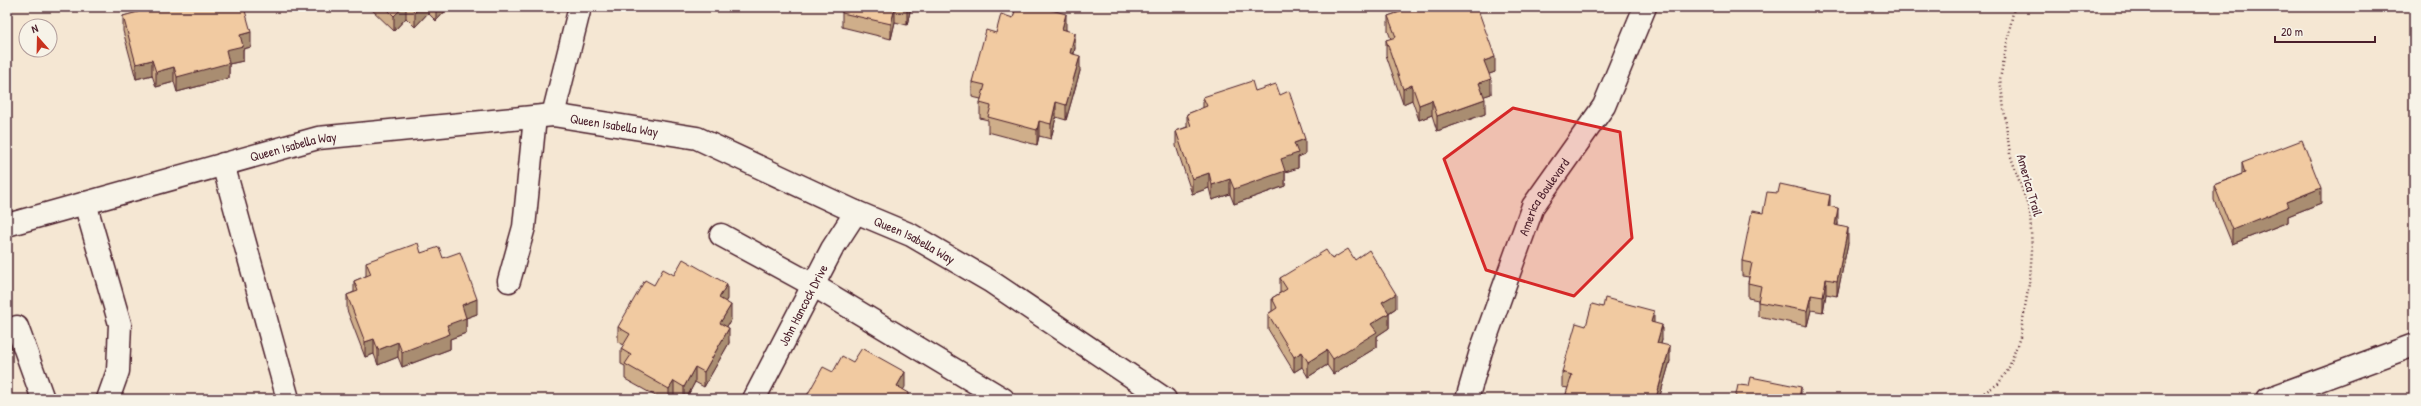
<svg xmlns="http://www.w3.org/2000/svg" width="2421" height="406" viewBox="0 0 2421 406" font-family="'Patrick Hand',sans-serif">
<rect width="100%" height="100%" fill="#f5e7d3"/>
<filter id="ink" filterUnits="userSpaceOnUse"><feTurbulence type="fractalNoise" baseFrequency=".025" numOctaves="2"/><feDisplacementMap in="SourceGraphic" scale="8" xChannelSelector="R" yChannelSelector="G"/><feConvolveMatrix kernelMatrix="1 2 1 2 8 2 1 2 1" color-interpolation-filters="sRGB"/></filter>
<g filter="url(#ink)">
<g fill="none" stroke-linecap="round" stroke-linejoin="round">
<g stroke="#4a1f2b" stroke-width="25">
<g id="minor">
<polyline points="553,115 580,7"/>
<polyline points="223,164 288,399"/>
<polyline points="85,203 120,324 118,371 108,399"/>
<path id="s1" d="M 7,225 L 318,138 L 553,115 L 697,138 L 856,212 L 911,235 L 990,281 L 1165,399"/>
<polyline points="721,235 813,285 1003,399"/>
<polyline points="509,281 524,227 535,117"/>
<polyline points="7,331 17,327 43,399"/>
<path id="s2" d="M 754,399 L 832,249 L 856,212"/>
<path id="s3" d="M 1467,399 L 1481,351 L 1533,206 L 1604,106 L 1645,7"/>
<polyline points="2268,399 2414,345"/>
</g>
</g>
<polyline stroke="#4a1f2b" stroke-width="2.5" stroke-dasharray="1 3" stroke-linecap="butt" points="1974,399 1998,384 2008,370 2020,337 2030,278 2032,250 2030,212 2010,154 2000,79 2014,7"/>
<use href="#minor" stroke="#f7f3e8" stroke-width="22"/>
</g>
<g fill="#cfae8a" stroke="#4a1f2b">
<polygon points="135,7 244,7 251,47 243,49 243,61 229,64 229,78 177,92 174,82 156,87 152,75 136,79 123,31 123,16 135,13"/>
<polygon points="369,7 449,7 436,21 428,13 415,27 406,18 394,31"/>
<polygon points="722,7 731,7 731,9"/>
<polygon points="832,7 911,7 907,25 895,22 891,39 842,27 842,11 832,8"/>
<polygon points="1397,7 1463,7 1464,11 1495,72 1489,74 1491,94 1484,96 1485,114 1437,131 1432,115 1419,120 1412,100 1403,104 1386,55 1386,40 1391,39 1388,31 1388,16 1397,13"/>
<polygon points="1013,18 1066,29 1066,30 1075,48 1074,54 1080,71 1066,120 1056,117 1051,139 1039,136 1037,145 988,132 988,120 980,118 980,103 981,99 972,97 972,82 996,33"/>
<polygon points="1255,91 1280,95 1305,154 1298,157 1298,168 1285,172 1285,186 1234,204 1230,194 1212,200 1209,188 1192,194 1176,146 1176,131 1187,127 1187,114 1203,108 1203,97"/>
<polygon points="2242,163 2321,203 2288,216 2288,222 2232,244 2214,200 2214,185 2242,174"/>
<polygon points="1830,206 1838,223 1838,226 1848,243 1837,296 1826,294 1823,312 1811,310 1807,326 1758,316 1758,300 1748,298 1748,283 1749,277 1742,276 1742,261 1763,213"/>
<polygon points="421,253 443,258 477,314 466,318 466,333 450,339 450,349 402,367 398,357 378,365 374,354 365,357 347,310 347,295 354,292 354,281 366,276 366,262"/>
<polygon points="1332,259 1355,260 1396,308 1389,313 1389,328 1377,336 1377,347 1333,374 1327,365 1308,377 1302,367 1294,372 1268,329 1268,314 1272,311 1272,298 1280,293 1280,278"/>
<polygon points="674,275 727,299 725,302 731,320 727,326 729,343 704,387 695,382 686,399 680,399 674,396 672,399 661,399 625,379 625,366 621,364 621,349 624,345 618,342 618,327"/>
<polygon points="1654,323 1662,340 1661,344 1670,361 1659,399 1566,399 1566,394 1568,388 1562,387 1562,372 1586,326"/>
</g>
<g fill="#a98d71" stroke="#4a1f2b">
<polygon points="403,7 406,7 406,18 394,31 394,16"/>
<polygon points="420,7 428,7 428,13 415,27 415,12"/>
<polygon points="436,7 449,7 436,21"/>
<polygon points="895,7 895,22 891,39 891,24"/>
<polygon points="907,7 911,7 907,25"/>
<polygon points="1066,14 1066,29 1062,44 1062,29"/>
<polygon points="251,32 251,47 243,49 243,61 229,64 229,78 177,92 177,77 226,50 240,35"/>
<polygon points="1075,33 1075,48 1070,68 1070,53"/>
<polygon points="1080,56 1080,71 1066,120 1066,105"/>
<polygon points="1495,57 1495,72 1484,76 1484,61"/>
<polygon points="152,60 152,75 136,79 136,64"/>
<polygon points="174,67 174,82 156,87 156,72"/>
<polygon points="1491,79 1491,94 1479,98 1479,83"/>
<polygon points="1412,85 1412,100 1403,104 1403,89"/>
<polygon points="1485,99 1485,114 1437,131 1437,116"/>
<polygon points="1432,100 1432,115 1419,120 1419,105"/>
<polygon points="1056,102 1056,117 1051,139 1051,124"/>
<polygon points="1039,121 1039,136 1037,145 1037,130"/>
<polygon points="1305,139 1305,154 1298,157 1298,168 1285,172 1285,186 1234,204 1234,189 1281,159 1294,143"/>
<polygon points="1209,173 1209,188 1192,194 1192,179"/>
<polygon points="1230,179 1230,194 1212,200 1212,185"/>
<polygon points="2321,188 2321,203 2288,216 2288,222 2232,244 2232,230 2286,202"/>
<polygon points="1830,195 1830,210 1828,206"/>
<polygon points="1838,208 1838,223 1835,240 1835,225"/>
<polygon points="1848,228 1848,243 1837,296 1837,281"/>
<polygon points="1826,279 1826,294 1823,312 1823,297"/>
<polygon points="727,284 727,299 719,313 719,298"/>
<polygon points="1396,294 1396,308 1382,317 1382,302"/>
<polygon points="1811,295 1811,310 1807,326 1807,311"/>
<polygon points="477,299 477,314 466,318 466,333 450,339 450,349 402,367 402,352 447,325 462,305"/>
<polygon points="731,305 731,320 720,337 720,323"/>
<polygon points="1654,311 1654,326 1651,322"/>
<polygon points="1389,313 1389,328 1377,336 1377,347 1333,374 1333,359 1371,324"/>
<polygon points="1662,325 1662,340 1657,358 1657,343"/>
<polygon points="729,328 729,343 704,387 704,372"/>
<polygon points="374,339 374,354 365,357 365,342"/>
<polygon points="398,342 398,357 378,365 378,350"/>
<polygon points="1670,346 1670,361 1659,399 1656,399"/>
<polygon points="1327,350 1327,365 1308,377 1308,362"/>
<polygon points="1302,352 1302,367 1294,372 1294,357"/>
<polygon points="695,367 695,382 686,399 684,399 684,387"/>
<polygon points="905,372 905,387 898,399 897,386"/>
<polygon points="674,381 674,396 672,399 669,399 669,389"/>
<polygon points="1801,387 1801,399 1799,399"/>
<polygon points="909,393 909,399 905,399"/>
</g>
<g fill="#f1caa1" stroke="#4a1f2b">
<polygon points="137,7 244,7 251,32 240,35 243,46 226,50 229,63 177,77 174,67 156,72 152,60 136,64 123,16 138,12"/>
<polygon points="385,7 403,7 394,16"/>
<polygon points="410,7 420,7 415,12"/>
<polygon points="843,7 895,7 891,24 842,13"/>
<polygon points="895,7 907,7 907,10"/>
<polygon points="1016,7 1041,7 1066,14 1062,29 1075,33 1070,53 1080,56 1066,105 1056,102 1051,124 1039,121 1037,130 988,117 991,106 980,103 985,85 972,82 986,30 996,33 1001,14 1013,18"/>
<polygon points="1398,7 1463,7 1464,11 1475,7 1477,7 1495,57 1484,61 1491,79 1479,83 1485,99 1437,116 1432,100 1419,105 1412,85 1403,89 1386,40 1396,37 1388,16 1400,12"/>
<polygon points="1252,81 1255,91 1276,84 1280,95 1289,91 1305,139 1294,143 1298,153 1281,159 1285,171 1234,189 1230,179 1212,185 1209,173 1192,179 1176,131 1191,126 1187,114 1207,106 1203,97"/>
<polygon points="2302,140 2321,188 2286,202 2288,207 2232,230 2214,185 2245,173 2242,163"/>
<polygon points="1780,184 1830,195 1828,206 1838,208 1835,225 1848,228 1837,281 1826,279 1823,297 1811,295 1807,311 1758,302 1761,286 1748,283 1752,263 1742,261 1752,211 1763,213 1767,192 1778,193"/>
<polygon points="418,243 421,253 439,247 443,258 460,252 477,299 462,305 466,318 447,325 450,334 402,352 398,342 378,350 374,339 365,342 347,295 358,291 354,281 371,274 366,262"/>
<polygon points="1348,249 1355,260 1369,250 1396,294 1382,302 1389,313 1371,324 1377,332 1333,359 1327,350 1308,362 1302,352 1294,357 1268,314 1277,308 1272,298 1287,289 1280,278 1326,250 1332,259"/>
<polygon points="683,259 727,284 719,298 731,305 720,323 729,328 704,372 695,367 684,387 674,381 669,389 625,364 631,355 621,349 630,334 618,327 645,280 654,285 663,269 674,275"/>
<polygon points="1605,298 1654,311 1651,322 1662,325 1657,343 1670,346 1656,398 1645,395 1644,399 1579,399 1579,398 1566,394 1572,375 1562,372 1576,323 1586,326 1592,304 1603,307"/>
<polygon points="862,348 905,372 897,386 909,393 905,399 805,399 823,367 833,372 842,356 853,362"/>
<polygon points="1751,377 1801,387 1799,398 1804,399 1735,399 1738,385 1749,386"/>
</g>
</g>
<path fill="#d62828" fill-opacity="0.2" stroke="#d62828" stroke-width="3" stroke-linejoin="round" d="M 1513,108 L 1620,132 L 1632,238 L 1574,296 L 1486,270 L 1444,159 Z"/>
<g text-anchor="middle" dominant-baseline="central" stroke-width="4" stroke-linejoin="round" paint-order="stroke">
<g font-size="13" fill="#4a1f2b" stroke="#f7f3e8">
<text stroke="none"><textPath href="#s1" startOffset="621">Queen Isabella Way</textPath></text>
<text stroke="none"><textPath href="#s1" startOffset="297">Queen Isabella Way</textPath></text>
<text transform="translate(2030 185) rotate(74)">America Trail</text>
<text stroke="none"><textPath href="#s3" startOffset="217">America Boulevard</textPath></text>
<text stroke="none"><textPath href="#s1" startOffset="945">Queen Isabella Way</textPath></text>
<text stroke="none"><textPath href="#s2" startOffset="106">John Hancock Drive</textPath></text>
</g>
</g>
<rect width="2421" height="406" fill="none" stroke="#f7f3e8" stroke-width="24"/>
<rect x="12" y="12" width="2397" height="382" fill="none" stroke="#4a1f2b" stroke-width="1.5" filter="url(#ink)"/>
<g transform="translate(38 38) rotate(340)"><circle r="19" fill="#f7f3e8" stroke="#b29e9c"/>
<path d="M0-3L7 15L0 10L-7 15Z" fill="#c8321e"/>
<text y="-6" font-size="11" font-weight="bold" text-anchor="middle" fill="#4a1f2b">N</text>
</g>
<path d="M2275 36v6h100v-6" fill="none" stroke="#4a1f2b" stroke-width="2"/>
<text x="2281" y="36" font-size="12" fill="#4a1f2b" stroke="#f7f3e8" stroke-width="3" paint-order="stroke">20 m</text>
</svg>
